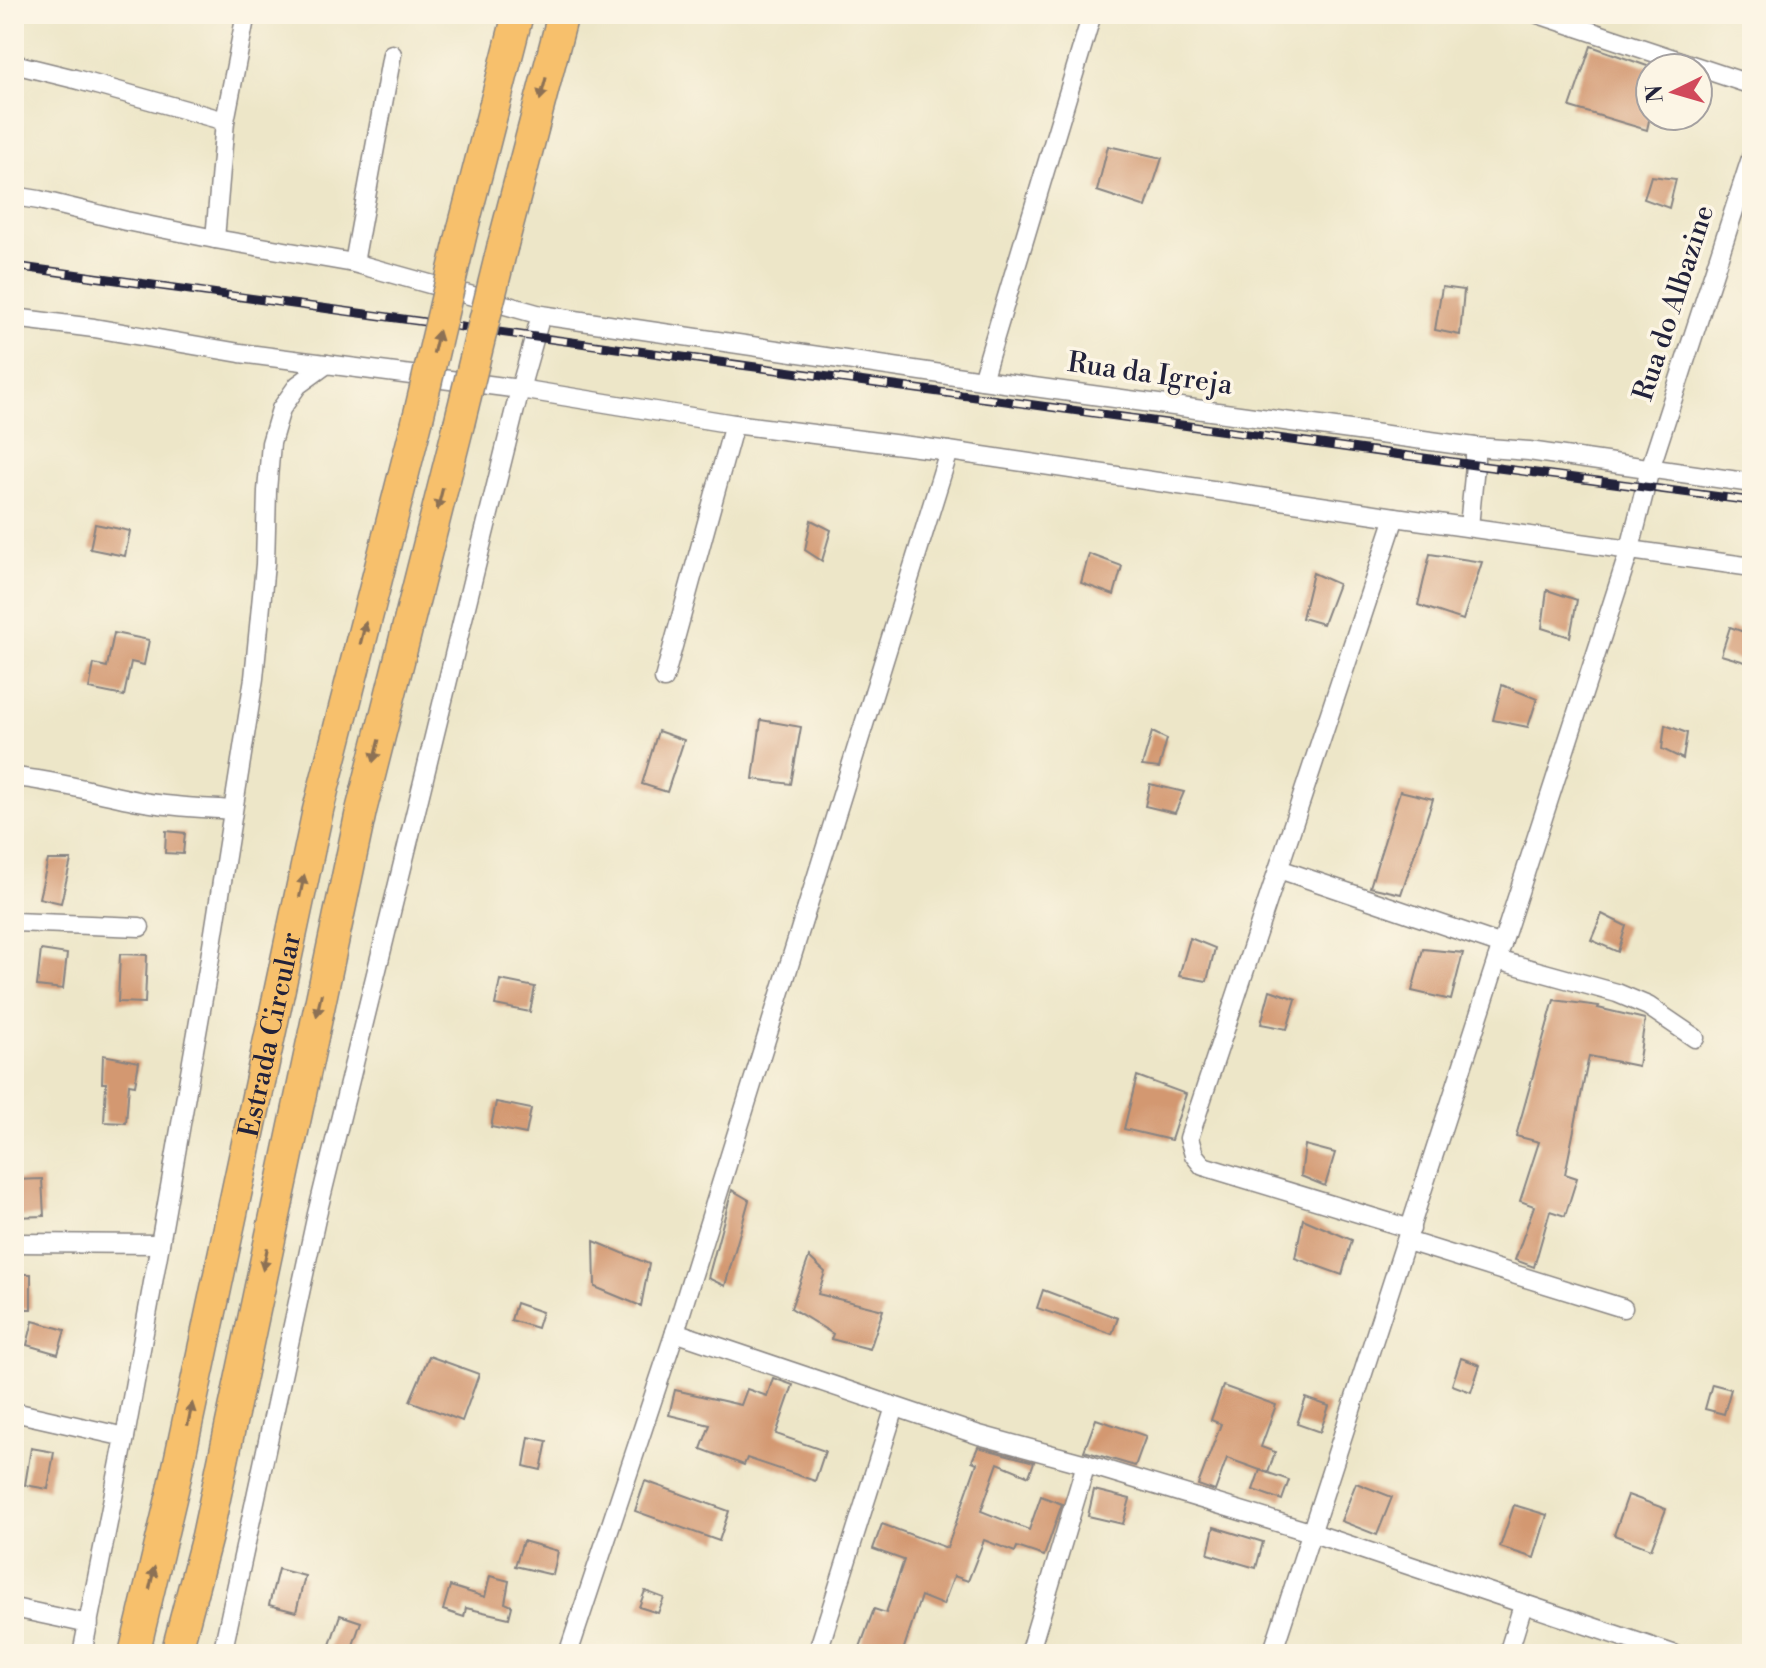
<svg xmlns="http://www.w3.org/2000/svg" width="1766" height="1668" viewBox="0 0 1766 1668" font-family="'Libre Bodoni',serif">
<rect width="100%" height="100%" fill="#fcf5e5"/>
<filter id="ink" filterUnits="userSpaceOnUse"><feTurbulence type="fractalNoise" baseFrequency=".0125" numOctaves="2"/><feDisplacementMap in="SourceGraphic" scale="16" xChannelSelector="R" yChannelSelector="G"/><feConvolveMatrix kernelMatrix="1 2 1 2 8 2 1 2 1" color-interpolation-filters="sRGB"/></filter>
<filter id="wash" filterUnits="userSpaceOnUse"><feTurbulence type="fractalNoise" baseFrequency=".006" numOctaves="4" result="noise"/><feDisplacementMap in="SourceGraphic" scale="32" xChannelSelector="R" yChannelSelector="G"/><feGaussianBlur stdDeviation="1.8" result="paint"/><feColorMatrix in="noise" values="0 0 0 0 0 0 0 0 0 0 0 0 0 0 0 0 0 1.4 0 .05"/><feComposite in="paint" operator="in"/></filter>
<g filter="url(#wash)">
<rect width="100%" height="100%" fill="#ede6c8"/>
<g id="blocks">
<g fill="#d39871">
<polygon points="1591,46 1650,67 1650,116 1647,130 1570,107"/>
<polygon points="1108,146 1162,158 1146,207 1097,191"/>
<polygon points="1651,176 1676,179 1669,208 1644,199"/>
<polygon points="1442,287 1464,290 1460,335 1435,330"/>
<polygon points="811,520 831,530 822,561 805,550"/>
<polygon points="95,524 130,531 125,556 90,549"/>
<polygon points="1089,554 1122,566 1114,595 1081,583"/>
<polygon points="1430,554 1482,562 1463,620 1418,605"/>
<polygon points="1313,573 1338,584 1323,624 1302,618"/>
<polygon points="1547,590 1577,600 1570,637 1542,628"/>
<polygon points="1730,627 1752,635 1752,664 1721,655"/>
<polygon points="114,633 149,640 144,665 131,662 124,696 89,689 94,664 107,667"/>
<polygon points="1502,685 1537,699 1528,727 1493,720"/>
<polygon points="761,720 801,727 791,784 753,779"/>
<polygon points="1665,725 1687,733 1683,759 1662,749"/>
<polygon points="658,731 684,740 667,792 642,784"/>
<polygon points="1152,732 1167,739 1159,768 1142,766"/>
<polygon points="1150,784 1184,792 1175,813 1145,806"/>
<polygon points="1400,791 1433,799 1401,894 1370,887"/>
<polygon points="166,831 185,833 183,854 165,853"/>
<polygon points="48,860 71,860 61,903 39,898"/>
<polygon points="1602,914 1626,926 1618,952 1591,940"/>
<polygon points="1190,938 1215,948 1207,981 1179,976"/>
<polygon points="1423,949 1463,953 1451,1000 1412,991"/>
<polygon points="41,950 67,954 63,989 37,986"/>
<polygon points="120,954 147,955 145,1003 118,1002"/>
<polygon points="500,980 535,987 530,1012 495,1005"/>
<polygon points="1270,990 1296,999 1287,1029 1261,1024"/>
<polygon points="1554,1000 1599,1006 1598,1008 1645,1019 1638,1066 1589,1056 1565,1174 1577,1178 1565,1216 1550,1211 1534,1267 1515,1260 1534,1206 1520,1201 1539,1142 1516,1136"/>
<polygon points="103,1055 139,1062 135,1085 129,1084 126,1123 104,1122 106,1083 102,1083"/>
<polygon points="1137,1076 1186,1094 1171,1140 1124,1129"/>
<polygon points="496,1102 531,1109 526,1134 491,1127"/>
<polygon points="1305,1145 1335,1153 1325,1186 1301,1176"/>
<polygon points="42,1179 44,1216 14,1217 14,1180"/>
<polygon points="732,1190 749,1200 725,1286 708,1278"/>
<polygon points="1303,1219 1352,1240 1342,1275 1295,1258"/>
<polygon points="594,1241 649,1264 641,1306 595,1287"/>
<polygon points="809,1257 825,1272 818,1294 883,1310 870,1349 831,1339 833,1334 791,1308"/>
<rect x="14" y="1274" width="17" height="35"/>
<polygon points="1043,1290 1118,1318 1112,1334 1037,1308"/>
<polygon points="516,1303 542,1312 537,1328 511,1320"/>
<polygon points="33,1321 65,1330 58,1354 27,1345"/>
<polygon points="429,1356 479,1374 462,1421 410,1401"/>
<polygon points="1461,1358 1480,1365 1471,1392 1452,1385"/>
<polygon points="773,1378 793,1385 776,1434 825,1451 815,1481 747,1458 744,1465 701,1449 710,1425 669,1415 675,1390 741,1405 747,1389 767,1396"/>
<polygon points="1712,1384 1731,1389 1724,1414 1705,1409"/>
<polygon points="1223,1386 1276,1405 1261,1447 1275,1452 1268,1473 1227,1458 1215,1491 1198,1485 1221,1424 1211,1420"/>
<polygon points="1306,1398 1329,1406 1320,1432 1297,1424"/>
<polygon points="1096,1419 1146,1436 1135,1466 1084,1451"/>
<polygon points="529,1437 547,1441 541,1470 524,1466"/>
<polygon points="978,1447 1034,1462 1029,1476 998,1463 981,1511 1029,1530 1041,1496 1062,1504 1044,1556 1017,1547 1015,1552 984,1540 968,1581 954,1576 943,1605 921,1596 902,1654 870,1654 859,1650 874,1609 886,1613 904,1560 873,1549 882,1524 947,1548 977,1463 972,1461"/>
<polygon points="31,1448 54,1452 48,1489 25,1485"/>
<polygon points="1260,1470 1289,1480 1282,1500 1253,1490"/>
<polygon points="645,1481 729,1511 719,1541 635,1511"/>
<polygon points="1356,1483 1392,1497 1377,1535 1341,1521"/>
<polygon points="1094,1490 1130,1499 1123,1524 1088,1516"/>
<polygon points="1628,1495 1666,1509 1651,1549 1614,1535"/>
<polygon points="1514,1505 1547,1515 1534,1558 1500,1547"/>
<polygon points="1214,1527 1263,1542 1256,1568 1208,1554"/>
<polygon points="523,1541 558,1551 553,1575 515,1566"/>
<polygon points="278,1569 305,1576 296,1612 269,1605"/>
<polygon points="490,1576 509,1581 505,1603 512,1606 509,1618 466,1608 464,1617 443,1610 450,1586 485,1597"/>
<polygon points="645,1591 664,1598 658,1613 639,1607"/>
<polygon points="340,1615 361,1622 350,1654 327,1654"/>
</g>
</g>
</g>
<g filter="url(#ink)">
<use href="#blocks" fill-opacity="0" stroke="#888482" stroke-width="2"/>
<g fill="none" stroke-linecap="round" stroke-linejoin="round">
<g stroke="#888482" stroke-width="21">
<g id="street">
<polyline points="1538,14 1752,85"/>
<polyline points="14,64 75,79 225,121"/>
<polyline points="14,196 39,200 126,221 215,239 354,263 541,315 982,380 1475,447 1529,451 1752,483"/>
<polyline points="215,239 225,121 246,14"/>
<polyline points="354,263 392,54"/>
<polyline points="14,318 94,328 240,353 520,389 734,424 949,451 1395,517 1752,567"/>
<polyline points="982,380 1092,14"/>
<polyline points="1395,517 1189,1138 1194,1155 1203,1166 1411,1229"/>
<polyline points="1469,527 1475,465 1475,447"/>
<polyline points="664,679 734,424"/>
<path d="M 14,777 C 59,781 100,794 144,802 C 173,807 203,808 232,810"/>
<polyline points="1279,869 1502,945"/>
<polyline points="14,922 140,927"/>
<polyline points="1497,960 1617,993 1648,1006 1695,1038"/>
<polyline points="1407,1241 1623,1308"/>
<polyline points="14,1243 160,1244"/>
<polyline points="675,1332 979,1435 1086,1464 1310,1532 1673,1654"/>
<polyline points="14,1412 125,1437"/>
<polyline points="14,1608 89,1624"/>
<polyline points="82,1654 125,1437 160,1244 209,964 254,678 265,564 267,491 271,443 281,409 298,385 327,364"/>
<polyline points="222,1654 317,1214 472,582 520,389 541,315"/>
<polyline points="568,1654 675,1332 949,451"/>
<polyline points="817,1654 895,1407"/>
<polyline points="1029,1654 1086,1464"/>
<polyline points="1272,1654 1630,549 1650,469 1752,155"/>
<polyline points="1508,1654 1523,1605"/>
</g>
</g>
<g stroke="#888482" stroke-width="33">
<g id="primary">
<polyline points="463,228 518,14"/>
<polyline points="503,244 563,14"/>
<path id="s1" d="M 134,1654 L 173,1490 L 318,810 L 418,418"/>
<polyline points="176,1654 207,1536 361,811 459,424"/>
</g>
</g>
<use href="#street" stroke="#fff" stroke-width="18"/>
<use href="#primary" stroke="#f7c06c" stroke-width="30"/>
<g stroke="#22223b" stroke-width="9">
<polyline id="rail" points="14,266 1475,465 1752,501"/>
</g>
<use href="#rail" stroke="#fcf5e5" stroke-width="6" stroke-dasharray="18" stroke-linecap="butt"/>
<g stroke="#888482" stroke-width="33" stroke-linecap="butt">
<g id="primary-bridge">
<polyline points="418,418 463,228"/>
<polyline points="459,424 503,244"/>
</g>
</g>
<use href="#primary-bridge" stroke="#f7c06c" stroke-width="30"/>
</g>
<defs><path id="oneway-solid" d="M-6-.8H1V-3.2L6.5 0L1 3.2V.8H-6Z" transform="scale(2)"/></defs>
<g fill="#8c7154">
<use href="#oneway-solid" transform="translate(543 89) rotate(105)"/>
<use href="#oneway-solid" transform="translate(436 342) rotate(-77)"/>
<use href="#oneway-solid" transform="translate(440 499) rotate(104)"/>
<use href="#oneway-solid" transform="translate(363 633) rotate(-76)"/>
<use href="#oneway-solid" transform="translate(376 751) rotate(104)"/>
<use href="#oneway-solid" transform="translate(302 886) rotate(-78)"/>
<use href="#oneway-solid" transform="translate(319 1005) rotate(102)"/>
<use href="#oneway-solid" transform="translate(265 1259) rotate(102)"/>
<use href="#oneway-solid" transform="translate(190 1414) rotate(-78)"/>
<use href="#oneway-solid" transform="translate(152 1578) rotate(-77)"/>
</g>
</g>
<g text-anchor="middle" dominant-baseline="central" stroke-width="7" stroke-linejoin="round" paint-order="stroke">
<g font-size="28" fill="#22223b" stroke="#fcf5e5">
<text transform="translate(1674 303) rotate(-72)">Rua do Albazine</text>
<text transform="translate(1150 374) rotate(8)">Rua da Igreja</text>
<text stroke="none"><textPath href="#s1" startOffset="634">Estrada Circular</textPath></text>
</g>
</g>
<rect width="1766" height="1668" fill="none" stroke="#fcf5e5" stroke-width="48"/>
<g transform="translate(1674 92) rotate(265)"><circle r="38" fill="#fcf5e5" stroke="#a5a1a1" stroke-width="2"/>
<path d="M0-6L14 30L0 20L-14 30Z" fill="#d1495b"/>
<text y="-12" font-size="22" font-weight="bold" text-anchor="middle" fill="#22223b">N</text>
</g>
</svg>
